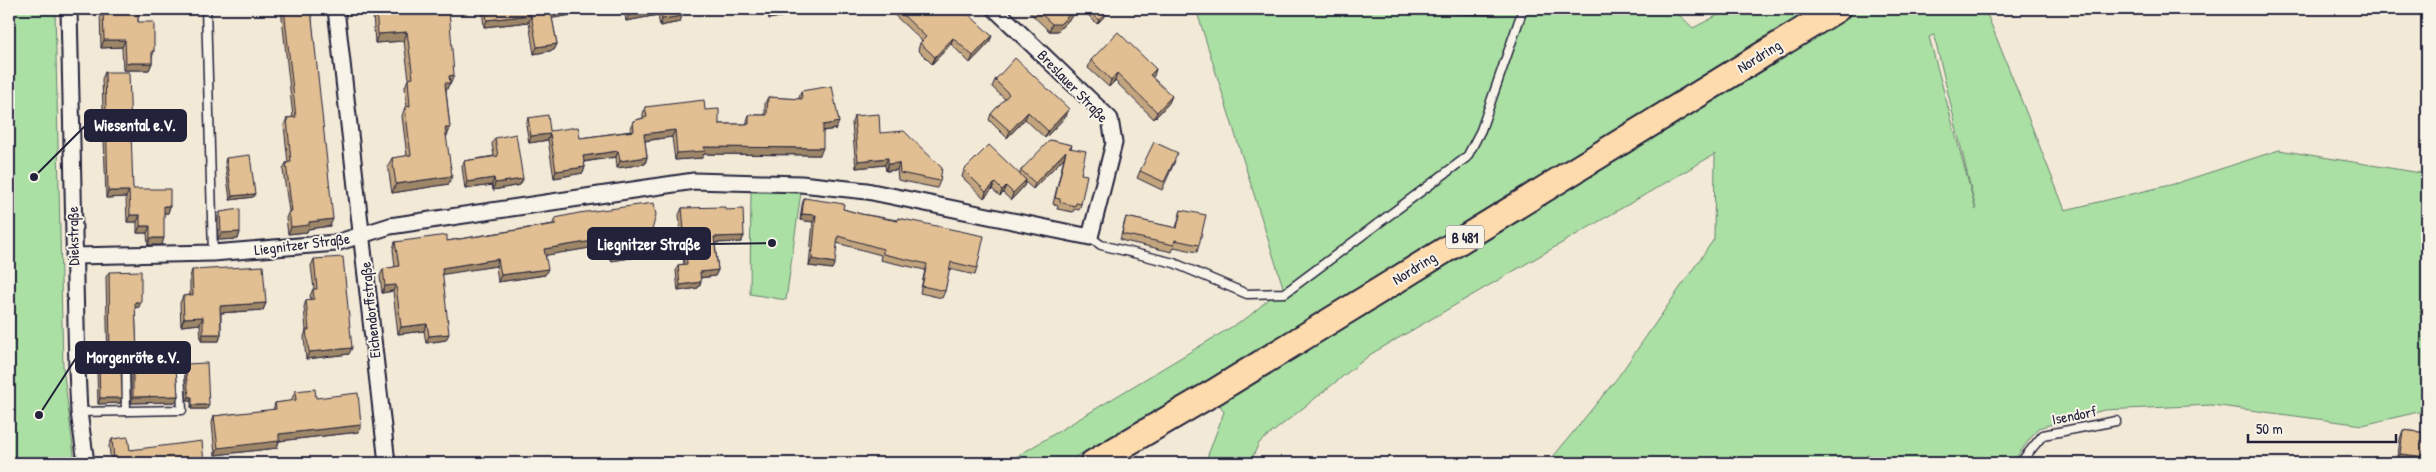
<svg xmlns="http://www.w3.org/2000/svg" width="2436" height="472" viewBox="0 0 2436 472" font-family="'Patrick Hand',sans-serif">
<rect width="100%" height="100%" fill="#f3e9d7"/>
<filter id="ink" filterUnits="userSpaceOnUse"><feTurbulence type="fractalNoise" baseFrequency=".02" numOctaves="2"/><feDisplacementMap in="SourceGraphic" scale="10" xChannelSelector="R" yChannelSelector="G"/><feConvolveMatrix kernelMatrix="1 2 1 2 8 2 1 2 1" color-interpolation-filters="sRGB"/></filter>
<g filter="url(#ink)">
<g fill="#aae0a3" stroke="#66816f" fill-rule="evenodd">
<polygon points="9,9 55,9 63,367 75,463 9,463"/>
<path d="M 1196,9 L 1673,9 L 1693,28 L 1730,9 L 1985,9 L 2065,210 L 2174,184 L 2279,150 L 2427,174 L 2427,410 L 2363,425 L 2212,405 L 2104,410 L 2038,428 L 2012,463 L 1885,463 L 1868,455 L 1858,463 L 1548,463 L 1618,377 L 1714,239 L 1715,154 L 1371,354 L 1259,443 L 1250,463 L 1205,463 L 1224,412 L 1206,381 L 1065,463 L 1006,463 L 1248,317 L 1283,287 ZM 1933,35 L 1934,35 L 1976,210 L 1929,37 Z"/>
<polygon points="751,189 801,192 786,300 750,294"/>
</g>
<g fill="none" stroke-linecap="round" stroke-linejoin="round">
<g stroke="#22223b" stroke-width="11">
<g id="lane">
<polyline points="206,9 213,253"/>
<polyline points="1090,237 1101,245 1174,263 1247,294 1285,293 1467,157 1481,130 1523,9"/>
<polyline points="125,373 126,411"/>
<polyline points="79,412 182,410 180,372"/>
<polyline points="2020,463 2043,435 2116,421"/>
</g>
</g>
<g stroke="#22223b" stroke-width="19">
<g id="street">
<polyline points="69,9 77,369 79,412 86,463"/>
<polyline points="336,9 387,463"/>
<polyline points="74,256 213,253 336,243 390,226 694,181 801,184 867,191 1090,237 1114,143 1110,119 995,9"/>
</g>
</g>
<g stroke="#22223b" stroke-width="29">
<polyline id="primary" points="1093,463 1216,391 1837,9"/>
</g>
<use href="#lane" stroke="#f7f3e8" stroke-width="8"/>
<use href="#street" stroke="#f7f3e8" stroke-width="15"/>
<use href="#primary" stroke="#fedbac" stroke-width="25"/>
</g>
<g fill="#c2a47e" stroke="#22223b">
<polygon points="100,9 138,9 138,22 154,51 152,58 152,63 149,70 123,70 122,47 101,48"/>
<polygon points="281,9 311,9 330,226 308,229 307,232 288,234 286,218 289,211 283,170 286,163 288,163 284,125 287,118 293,117"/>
<polygon points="375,9 449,9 451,83 449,84 446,91 450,128 447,136 446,136 449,184 392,193 388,166 392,158 407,156 402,116 405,107 407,107 405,87 408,79 409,79 404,41 375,43 373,14"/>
<polygon points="482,9 590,9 588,12 552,18 557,44 554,50 534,54 529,22 484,27"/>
<polygon points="624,9 681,9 680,22 660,26 658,15 626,21"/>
<polygon points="767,9 798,9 796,14 769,19"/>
<polygon points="882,9 963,9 989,43 970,63 951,44 932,64 918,50 920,43 922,41 888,9 885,12"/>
<polygon points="1028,9 1079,9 1058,31 1049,31 1027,10"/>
<polygon points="1083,9 1110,9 1109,12 1097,24 1083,10"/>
<polygon points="1091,60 1156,69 1152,78 1169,103 1154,119 1115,81 1109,87 1088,68"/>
<polygon points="105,72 133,189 170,206 168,213 164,213 162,245 148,245 147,233 137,233 137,222 127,222 126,197 106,198 102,79"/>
<polygon points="995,80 1069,109 1066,116 1045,138 1025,119 1007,138 989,120 991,114 1005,99 992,87"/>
<polygon points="801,91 836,129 823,131 820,155 704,154 702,158 675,160 672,137 645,141 647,157 645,164 617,168 616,157 584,162 585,167 583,173 554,178 548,140 529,143 526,125 528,118 550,131 580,138 631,131 631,128 633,121 643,118 643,114 645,107 705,110 719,124 747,124 747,121 749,115 765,115 765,103 768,97 799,99"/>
<polygon points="854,116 880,133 940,181 937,188 898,180 897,170 886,171 885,165 856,168 852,123"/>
<polygon points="495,138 523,179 520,185 493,190 492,185 465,189 462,167 464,161 494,156 492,144"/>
<polygon points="1072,145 1071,148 1081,174 1081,204 1079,210 1074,209 1073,212 1057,209 1058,206 1053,204 1064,158 1033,189 1025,182 1024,186 1011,200 1003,193 1000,196 992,189 984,198 962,177 964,170 1020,174 1021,170"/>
<polygon points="226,158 253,197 230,200 225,162"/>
<polygon points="1175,161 1162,190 1137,178 1140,171"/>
<polygon points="804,198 861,214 897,220 898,218 977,268 975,275 949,269 945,291 942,298 920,293 925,270 880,260 881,255 837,243 832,269 809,266 813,222 800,220 802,205"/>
<polygon points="682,208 725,210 744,236 741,242 715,243 718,270 715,276 700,278 701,282 698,288 678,291 676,271 678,265 684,264 679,215"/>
<polygon points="1181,210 1199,245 1197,252 1174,247 1172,252 1120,240 1124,224 1126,217 1176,228"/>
<polygon points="220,212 240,232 238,239 218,240 218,219"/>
<polygon points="555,218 647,249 644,256 611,261 608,245 546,255 545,275 498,282 496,266 442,274 446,340 426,343 424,331 398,334 393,291 382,293 380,276 383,269 395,267 393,249 395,242 447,241 553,224"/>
<polygon points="314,259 349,354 306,359 304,337 306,330 304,307 306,300 311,299 310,296 313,289 314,289 311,266"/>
<polygon points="192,270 266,303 263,310 221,313 221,334 219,341 201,341 200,324 181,326 180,303 183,296 190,295 190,277"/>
<polygon points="109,272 139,307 135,307 137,354 176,367 178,396 176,402 131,403 131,372 124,367 122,370 122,398 120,403 98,404 97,370 99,365 108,365 106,277"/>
<polygon points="185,364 207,409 191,409 191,401 187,401 184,368"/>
<polygon points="295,391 316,398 361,425 359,432 279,441 277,448 215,455 212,423 214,416 273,410 275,403 292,401 292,399"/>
<polygon points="2403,430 2427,433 2397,463 2400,439"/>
<polygon points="112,439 130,450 204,463 111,463 109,446"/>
</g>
<g fill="#9e8667" stroke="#22223b">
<polygon points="571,9 590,9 588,12 549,19 551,12"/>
<polygon points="660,9 658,15 626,21 629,15"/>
<polygon points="740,9 758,9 738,12"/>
<polygon points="792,9 798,9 796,14 769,19 771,12"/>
<polygon points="1075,9 1079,9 1058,31 1049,31 1052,24"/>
<polygon points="1110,9 1109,12 1097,24 1099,20"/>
<polygon points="1455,10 1491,12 1490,15 1453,14"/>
<polygon points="531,15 529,22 484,27 487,20"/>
<polygon points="682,16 680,22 660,26 662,19"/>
<polygon points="407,32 404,41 375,43 378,34"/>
<polygon points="992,36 989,43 970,63 973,56"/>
<polygon points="953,38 951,44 932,64 935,57"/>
<polygon points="104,40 125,40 122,47 101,48"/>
<polygon points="557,44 554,50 534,54 537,47"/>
<polygon points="126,63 152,63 149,70 123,70"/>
<polygon points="1156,69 1154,76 1147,83 1150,75"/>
<polygon points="1117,73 1115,81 1109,87 1111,80"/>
<polygon points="454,75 451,83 449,84 446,91 442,92 445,83 449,76"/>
<polygon points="1172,96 1169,103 1154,119 1157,112"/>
<polygon points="1069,109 1066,116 1045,138 1048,131"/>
<polygon points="1028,112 1025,119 1007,138 1010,131"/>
<polygon points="839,122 836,129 821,131 823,125"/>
<polygon points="445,128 450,128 447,136 442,137"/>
<polygon points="675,130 672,137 641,141 644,134"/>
<polygon points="550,134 548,140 529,143 531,136"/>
<polygon points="704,147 823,148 820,155 704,154 702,158 675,160 677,153"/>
<polygon points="618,151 616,157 581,162 583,156"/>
<polygon points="1066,151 1064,158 1033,189 1035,183"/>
<polygon points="647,157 645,164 617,168 620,161"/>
<polygon points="888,158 885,165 856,168 858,161"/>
<polygon points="899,163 897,170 886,171 888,164"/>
<polygon points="585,167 583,173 554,178 556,171"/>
<polygon points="452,176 449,184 392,193 396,184"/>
<polygon points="494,178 492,185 465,189 467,182"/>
<polygon points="523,179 520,185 493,190 495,183"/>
<polygon points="1026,180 1024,186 1011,200 1013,193"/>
<polygon points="995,183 992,189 984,198 986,192"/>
<polygon points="1006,186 1003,193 1000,196 1002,190"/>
<polygon points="108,191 129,191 126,197 106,198"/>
<polygon points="255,194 253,197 230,200 232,196"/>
<polygon points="164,206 170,206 168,213 161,213"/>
<polygon points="802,214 816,215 813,222 800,220"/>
<polygon points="130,215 140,215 137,222 127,222"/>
<polygon points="333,219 330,226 308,229 307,232 288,234 291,227 309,222"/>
<polygon points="140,226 150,226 147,233 137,233"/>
<polygon points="240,232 238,239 218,240 221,233"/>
<polygon points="744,236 741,242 712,243 714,237"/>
<polygon points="150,238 164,238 162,245 148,245"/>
<polygon points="611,238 608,245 542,256 544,249"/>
<polygon points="647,249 644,256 611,261 613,254"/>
<polygon points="498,259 496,266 439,275 442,268"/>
<polygon points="812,259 835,263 832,269 809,266"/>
<polygon points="548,269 545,275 498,282 501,275"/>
<polygon points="718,270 715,276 697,278 700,272"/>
<polygon points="701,282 698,288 678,291 680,285"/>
<polygon points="396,285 393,291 382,293 385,286"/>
<polygon points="135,302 141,302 139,307 133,308"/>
<polygon points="266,303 263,310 218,313 220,306"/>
<polygon points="203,317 200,324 181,326 184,318"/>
<polygon points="427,324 424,331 398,334 401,327"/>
<polygon points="203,334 221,334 219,341 201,341"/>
<polygon points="449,334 446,340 426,343 429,336"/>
<polygon points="352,348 349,354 306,359 309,352"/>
<polygon points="126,362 124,367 119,373 121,367"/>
<polygon points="178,396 176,402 131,403 133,397"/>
<polygon points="189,397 192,397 191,401 187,401"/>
<polygon points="100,398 122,398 120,403 98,404"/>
<polygon points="192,405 209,405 207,409 191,409"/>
<polygon points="361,425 359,432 279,441 277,448 215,455 218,448 279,434"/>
<polygon points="2400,454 2427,457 2427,463 2397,463"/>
<polygon points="120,458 118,463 113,463 114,459"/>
</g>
<g fill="#e1bf93" stroke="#22223b">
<polygon points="103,9 138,9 138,22 154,22 154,51 152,51 152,63 126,63 125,40 104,40"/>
<polygon points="284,9 311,9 333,219 309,222 309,225 291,227 289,211 292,211 291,204 286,163 291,162 287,118 296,117"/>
<polygon points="376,9 449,9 454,75 449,76 450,83 445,83 450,128 445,128 452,176 396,184 392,158 411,155 405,107 410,106 408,79 413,78 407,32 378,34"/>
<polygon points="485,9 571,9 551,12 557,44 537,47 531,15 487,20"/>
<polygon points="627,9 660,9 629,15"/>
<polygon points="660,9 681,9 682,16 662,19"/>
<polygon points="771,9 792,9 771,12"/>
<polygon points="897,9 963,9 992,36 973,56 953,38 935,57 920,43 926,37"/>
<polygon points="1036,9 1075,9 1060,24 1052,24"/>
<polygon points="1087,9 1110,9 1099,20"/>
<polygon points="1455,9 1491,9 1491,12 1455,10"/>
<polygon points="1118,32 1156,69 1150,75 1172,96 1157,112 1117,73 1111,80 1091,60"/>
<polygon points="1015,58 1069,109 1048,131 1028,112 1010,131 991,114 1009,94 995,80"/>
<polygon points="105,72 129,72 133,189 170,189 170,206 164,206 164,238 150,238 150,226 140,226 140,215 130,215 129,191 108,191"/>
<polygon points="832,86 839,122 823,125 823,148 704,147 705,151 677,153 675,130 644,134 647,157 620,161 618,151 583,156 585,167 556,171 550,134 531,136 528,118 548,115 550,131 578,127 580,138 634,131 633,121 647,117 645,107 704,100 705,110 719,109 719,124 749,124 749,115 767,115 768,97 802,99 801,91"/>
<polygon points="879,114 880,133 904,131 942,168 940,181 900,173 899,163 888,164 888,158 858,161 854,116"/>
<polygon points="516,134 523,179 495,183 494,178 467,182 464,161 498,156 495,138"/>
<polygon points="1050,140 1072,145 1069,148 1086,151 1081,174 1087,175 1081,204 1076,203 1075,206 1060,202 1060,199 1055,198 1066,151 1035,183 1021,170"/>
<polygon points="1154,142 1178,153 1164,182 1140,171"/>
<polygon points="989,145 1026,180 1013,193 1006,186 1002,190 995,183 986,192 964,170"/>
<polygon points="250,155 255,194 232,196 226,158"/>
<polygon points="804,198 844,204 843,209 861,214 898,221 898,218 984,236 977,268 951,262 945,291 922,286 927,264 883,254 883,249 838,236 835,263 812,259 816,215 802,214"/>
<polygon points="654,203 656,215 647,249 613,254 611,238 544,249 548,269 501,275 498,259 442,268 449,334 429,336 427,324 401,327 396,285 385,286 383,269 399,266 395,242 447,235 447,241 556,224 555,218 579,213"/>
<polygon points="725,207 725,210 743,209 744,236 714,237 718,270 700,272 701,282 680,285 678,265 687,264 682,208"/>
<polygon points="240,209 240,232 221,233 220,212"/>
<polygon points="1181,210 1206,215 1199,245 1175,240 1174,245 1122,234 1126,217 1177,228"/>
<polygon points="343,257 352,348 309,352 306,330 309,330 306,300 314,299 313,289 317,289 314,259"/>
<polygon points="263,266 266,303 220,306 221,334 203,334 203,317 184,318 183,296 193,295 192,270"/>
<polygon points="141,271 141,302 135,302 137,354 163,353 163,363 178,362 176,367 178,396 133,397 133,367 126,362 121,367 122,398 100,398 99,365 110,364 109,272"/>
<polygon points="207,363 209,405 192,405 192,397 189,397 185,364"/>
<polygon points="315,389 316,398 358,393 361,425 279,434 279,441 218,448 214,416 276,409 275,403 296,400 295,391"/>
<polygon points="2403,430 2427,433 2427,457 2400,454"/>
<polygon points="128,437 130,450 202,441 204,463 120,463 120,458 114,459 112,439"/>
</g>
</g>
<g text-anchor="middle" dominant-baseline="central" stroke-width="4" stroke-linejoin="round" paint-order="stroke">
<rect fill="#f7f3e8" stroke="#62616f" stroke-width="1" x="1446" y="225.5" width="38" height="23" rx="4"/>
<g font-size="14" font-weight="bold" fill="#22223b">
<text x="1465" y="237">B 481</text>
</g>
<g font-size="15" fill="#22223b" stroke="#f7f3e8">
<text transform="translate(1759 56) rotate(-32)">Nordring</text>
<text transform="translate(1073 86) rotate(46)">Breslauer Straße</text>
<text transform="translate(73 236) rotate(-91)">Diekstraße</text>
<text transform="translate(302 244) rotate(-7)">Liegnitzer Straße</text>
<text transform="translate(1414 268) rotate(-32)">Nordring</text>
<text transform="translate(370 310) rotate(-96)">Eichendorffstraße</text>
<text transform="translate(2074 415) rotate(-11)">Isendorf</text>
</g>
</g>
<path fill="none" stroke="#22223b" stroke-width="2" d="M34 177L85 126M772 243L710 244M39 415L76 358"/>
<g fill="#22223b" stroke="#f7f3e8" stroke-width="2">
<circle cx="34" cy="177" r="5"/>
<circle cx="772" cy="243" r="5"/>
<circle cx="39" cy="415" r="5"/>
</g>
<g fill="#22223b" stroke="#22223b" stroke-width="2">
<rect x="85" y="110" width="101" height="31" rx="5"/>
<rect x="588" y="228" width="122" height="31" rx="5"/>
<rect x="76" y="342" width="114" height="31" rx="5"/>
</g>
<g font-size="16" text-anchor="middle" font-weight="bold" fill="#fff">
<text x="135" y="131">Wiesental e.V.</text>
<text x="649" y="250">Liegnitzer Straße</text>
<text x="133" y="363">Morgenröte e.V.</text>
</g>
<rect width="2436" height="472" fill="none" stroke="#f7f3e8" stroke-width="30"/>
<rect x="15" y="15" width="2406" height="442" fill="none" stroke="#22223b" stroke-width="2" filter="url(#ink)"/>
<path d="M2248 434v8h148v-8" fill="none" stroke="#22223b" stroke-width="2.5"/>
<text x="2256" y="434" font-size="15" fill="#22223b" stroke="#f7f3e8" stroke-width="4" paint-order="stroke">50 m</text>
</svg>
